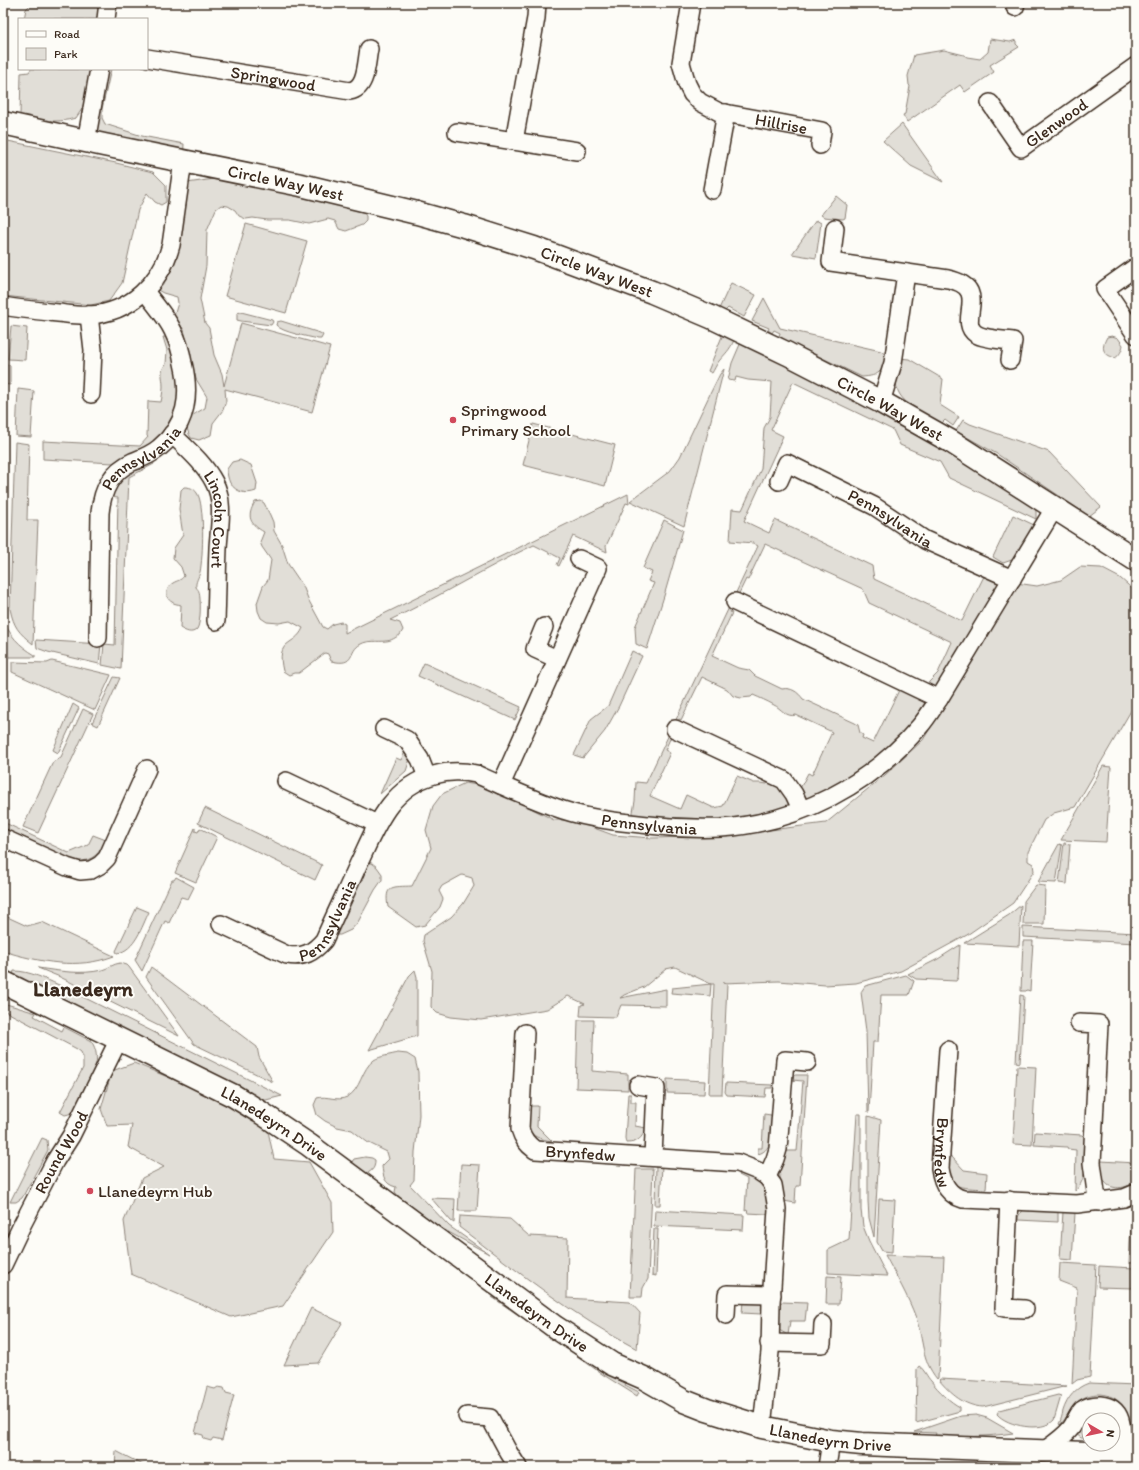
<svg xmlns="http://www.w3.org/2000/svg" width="1139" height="1470" viewBox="0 0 1139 1470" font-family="Itim,sans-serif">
<rect width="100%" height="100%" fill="#fdfcf7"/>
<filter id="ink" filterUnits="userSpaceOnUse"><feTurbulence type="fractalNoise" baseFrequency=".025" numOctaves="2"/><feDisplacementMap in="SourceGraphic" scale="8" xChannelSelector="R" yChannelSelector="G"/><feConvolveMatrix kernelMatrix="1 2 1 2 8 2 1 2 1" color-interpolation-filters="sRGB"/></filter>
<g filter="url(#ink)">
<g fill="#e1ded7" stroke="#8e847a" fill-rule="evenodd">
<polygon points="32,3 99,3 99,19 24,19 26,9"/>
<polygon points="990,39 1010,42 1016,40 1016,44 1019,47 990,65 994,72 965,92 960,85 907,122 903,115 905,114 910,86 909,85 908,76 914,55 944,50 964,55 967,57 980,59 988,52"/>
<path d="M 31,69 L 93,69 L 93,75 L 82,109 L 76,118 C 54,124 41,120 20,116 L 21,73 L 29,72 Z"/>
<polygon points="99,69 111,69 102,109 102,118 105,124 142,136 184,144 183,161 86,142"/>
<polygon points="902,124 943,182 911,166 883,141"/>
<polygon points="3,140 116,163 153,172 166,185 166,202 161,205 155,202 147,193 138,210 122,283 109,301 91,305 3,296"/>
<path d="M 221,178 L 359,206 L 366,216 L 366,221 L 362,225 L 346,231 L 339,229 L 335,221 L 328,219 L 309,224 L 290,220 L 267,220 L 253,218 L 246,219 L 239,216 L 235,210 L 228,206 L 221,205 L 216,209 L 207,230 L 206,266 L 200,299 L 205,323 L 209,328 L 214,355 L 222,374 L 224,386 L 241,323 L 330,347 L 312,412 L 225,389 L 226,401 L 223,410 L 213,423 L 211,435 L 199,440 L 191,438 C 181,420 191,416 205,408 L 207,397 L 196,379 L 184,330 L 174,316 L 178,303 L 177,297 L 163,293 L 154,288 L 172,252 L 180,246 L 181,239 L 176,230 L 187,183 Z"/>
<polygon points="836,196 847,205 845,218 843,219 824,217 821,215"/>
<polygon points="816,220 821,223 816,258 792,254"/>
<polygon points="246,224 307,241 286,313 225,296"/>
<polygon points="731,283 756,295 744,317 728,308 725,311 719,309"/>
<path d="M 764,298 L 780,328 L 881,351 L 887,356 C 882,372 879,376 862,377 L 787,341 L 779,336 L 780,333 L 774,330 L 772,333 L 768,330 L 769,328 L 752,321 Z"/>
<polygon points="241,312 272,320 273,322 271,325 241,321 237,320 237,313"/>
<path d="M 281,321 L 320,333 L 323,335 L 321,339 L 318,339 C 307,336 283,333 276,325 L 277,322 Z"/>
<polygon points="11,326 27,328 25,360 8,359"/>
<path d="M 723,334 L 734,340 C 730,350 725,354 719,361 C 716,365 714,370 712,373 L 708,371 Z"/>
<path d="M 1112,336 L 1118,338 L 1123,345 C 1122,350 1120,355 1115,358 C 1102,354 1101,348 1107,337 Z"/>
<path d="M 163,337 L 177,338 L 180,422 L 130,464 L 43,459 L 43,441 L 140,446 L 148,437 L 147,436 L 148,401 L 161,402 C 162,397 163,391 163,386 C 163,377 159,371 166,364 L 167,350 Z"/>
<path d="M 741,342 L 936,441 L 1034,502 L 1036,511 L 1036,519 L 949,478 L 940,462 L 900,445 L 893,430 L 793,382 L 771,430 L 783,436 L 744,521 L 769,533 L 775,520 L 872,566 L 874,579 L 962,621 L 988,568 L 1012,579 L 939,699 L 886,761 L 766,821 L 631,823 L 635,801 L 636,782 L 646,783 L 758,546 L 753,543 L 730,541 L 732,509 L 742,510 L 761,469 L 764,428 L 770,417 L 772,382 L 748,380 L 736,377 L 735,381 L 728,380 L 732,363 ZM 765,544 L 863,589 L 869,603 L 952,642 L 938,673 L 929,682 L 924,692 L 903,682 L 873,743 L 862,738 L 863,735 L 860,733 L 858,725 L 855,723 L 803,699 C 798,692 791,687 782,689 L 755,676 L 749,670 L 738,668 L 712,656 L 732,613 L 730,612 L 746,579 L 748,580 ZM 702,677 L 727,689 L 733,696 L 741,698 L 751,697 L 753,695 C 760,698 767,701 774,705 C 781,708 786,718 796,715 L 832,732 L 812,775 L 808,773 L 796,796 L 773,774 L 767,784 L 761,783 L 754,783 L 737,776 L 723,806 L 714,808 L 686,795 L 680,809 L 650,796 L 670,753 L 665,750 L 679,719 L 681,720 Z"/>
<path d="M 899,358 L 909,359 L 943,379 L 940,405 L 959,417 L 953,426 L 945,420 L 942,423 C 925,413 898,405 896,383 C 895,376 898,366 899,358 Z"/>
<polygon points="3,364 10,365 10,385 3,384"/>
<polygon points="724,369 684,526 630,501 670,471 680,457 710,394 720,374"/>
<polygon points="18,389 34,391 31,437 16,436"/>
<polygon points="963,420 970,424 1049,452 1101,507 1089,516 997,454 956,431"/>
<polygon points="533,424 615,445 605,486 523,465"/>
<path d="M 15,442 L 29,444 L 27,520 L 38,520 L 33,644 C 18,632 14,627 10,609 Z"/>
<polygon points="152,458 154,464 129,477 121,669 102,665 104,644 115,645 118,498 110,497 112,484"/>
<path d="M 240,460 L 251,465 L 257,483 L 256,491 C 246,495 236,492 230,483 C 228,479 227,473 227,469 L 232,462 Z"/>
<path d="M 184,487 C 189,487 194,488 197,493 C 205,504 203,558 200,572 C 199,577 195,582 196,587 C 197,589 199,590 199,592 C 201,599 201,623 197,629 C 192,635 185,631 180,628 L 181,605 C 178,604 174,604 172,602 C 164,598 166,587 173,583 C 178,580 180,581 184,576 L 181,567 L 173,558 L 174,548 L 183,535 L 179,509 L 181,490 Z"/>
<path d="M 628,494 L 629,504 L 626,503 L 606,546 L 607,552 L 573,536 L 559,566 L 557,565 L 560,558 L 534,545 C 485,568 439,597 390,620 L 400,623 L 403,630 L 400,635 C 396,637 391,641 386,641 C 378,642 368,640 361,644 C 347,651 357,667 331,661 L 328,654 L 325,653 L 299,673 L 294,673 L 289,675 L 283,671 C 275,638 295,647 303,628 L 290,621 L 279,623 L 267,622 L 261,618 L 258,611 L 257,603 L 263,586 L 268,580 L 271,560 L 262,547 L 260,542 L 264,532 C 250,524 246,517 255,502 L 261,501 L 264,503 L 270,515 L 273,522 L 274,531 L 282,545 L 288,564 L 303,586 L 309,601 L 323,627 L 327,629 L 333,624 L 341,622 L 345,624 L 345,633 Z"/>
<polygon points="1013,515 1034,525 1016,556 1012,560 1003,563 993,557"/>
<polygon points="664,520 683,530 664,596 647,649 636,644 635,627 654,583 648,581 652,572 643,568"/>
<path d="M 1080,567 L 1101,568 L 1120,578 L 1136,592 L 1136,702 L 1075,807 L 1054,813 L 1044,820 L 1028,852 L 1028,861 L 1033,864 L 1034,871 L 1013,903 L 967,935 L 901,971 L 856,983 L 825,985 L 779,981 L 723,983 L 727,984 L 722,1094 L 709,1094 L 714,984 L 711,984 L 710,996 L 671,993 L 672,988 L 711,984 L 675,967 L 666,969 L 644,987 L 624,995 L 620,998 L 666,989 L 666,1006 L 621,1005 L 616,1017 L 580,1016 L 581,1005 L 585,1004 L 568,996 L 547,1009 L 481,1020 L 451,1017 L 437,1013 L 431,1007 L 432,971 L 423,941 L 424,935 L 451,917 L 463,904 L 474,886 L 472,878 L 462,875 L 442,886 L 439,891 L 443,899 L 440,907 L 425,925 L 416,927 L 388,907 C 384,884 393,887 412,886 L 431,848 L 426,830 L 433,806 L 442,794 L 465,783 L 489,787 L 554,820 L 572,820 L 613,835 L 652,838 L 723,836 L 826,823 L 885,775 L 923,740 L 1016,583 L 1037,586 L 1061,580 Z"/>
<path d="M 3,617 C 8,635 20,646 35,655 L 35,657 L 7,657 L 7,662 L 3,662 Z"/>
<polygon points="36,640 101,644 99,664 48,652 37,648"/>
<polygon points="632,651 642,656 619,706 605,731 583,758 574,755 591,719 608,706"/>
<polygon points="52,661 111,675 95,710 12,672 12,662 47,663"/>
<polygon points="424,663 521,707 515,720 418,676"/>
<polygon points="114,677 120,678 98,726 92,723"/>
<polygon points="73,704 79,708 58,753 53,750"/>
<polygon points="83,709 93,714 38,833 23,827 53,762 61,757"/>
<polygon points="406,750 410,759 406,771 380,794 396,758 401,760"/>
<polygon points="1103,766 1111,767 1106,842 1061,840"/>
<polygon points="205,808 322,865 315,880 198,823"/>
<path d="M 3,822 L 69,853 L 88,845 L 93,835 L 106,840 C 99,854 94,860 77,862 L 3,828 Z"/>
<polygon points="195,828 195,831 198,832 200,828 217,837 196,882 175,873"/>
<polygon points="1064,843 1070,844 1067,884 1059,883"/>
<polygon points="1059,844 1062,845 1056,883 1038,882"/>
<polygon points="365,863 372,863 377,867 382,874 382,880 375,890 358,922 351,930 340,935 335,935"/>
<polygon points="176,877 194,887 188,899 181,897 169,923 165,921 142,971 135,960 172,880 174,880"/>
<polygon points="1036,885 1045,886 1044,924 1023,924 1024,901"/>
<polygon points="1021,905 1019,946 964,943 1009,915"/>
<path d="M 137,907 L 149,912 C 142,926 135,951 117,953 L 116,951 Z"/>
<path d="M 3,915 L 27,926 L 42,922 L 114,956 C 77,970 40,962 3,951 Z"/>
<polygon points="1023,927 1136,933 1136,943 1023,937"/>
<polygon points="1023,941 1033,941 1030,991 1027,990 1026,991 1021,991"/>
<polygon points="960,945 958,978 956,981 916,979 908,974 938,959"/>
<path d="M 120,963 L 127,965 L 129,967 L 179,1036 L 60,977 L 38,968 C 59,971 81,975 102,970 C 109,968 113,964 120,963 Z"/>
<polygon points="151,967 257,1047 259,1057 273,1082 194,1044 146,977"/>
<polygon points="415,970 417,977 417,1036 369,1050 409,976"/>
<path d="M 14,971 C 30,971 45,979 59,985 L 282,1096 L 262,1101 L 60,999 L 61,996 L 59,995 L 57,997 L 23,981 L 24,979 L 22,978 L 20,980 L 12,976 Z"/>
<polygon points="906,975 914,981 909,995 881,995 878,1042 873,1042 869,1112 868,1112 866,1031 861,992 865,986"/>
<polygon points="1020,995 1024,996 1020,1063 1016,1062"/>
<path d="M 3,1003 L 36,1013 L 34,1016 L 62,1031 L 64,1027 L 91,1041 C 103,1057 93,1081 84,1096 C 82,1101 80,1106 76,1110 C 73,1113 69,1114 65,1115 L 60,1112 L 83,1068 L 83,1057 L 81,1052 L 77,1049 L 3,1010 Z"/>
<polygon points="578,1020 594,1020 592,1071 628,1074 628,1090 576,1088"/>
<path d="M 398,1053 L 407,1054 L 415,1059 L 418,1072 L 419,1115 L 415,1152 L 414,1180 L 410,1185 L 449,1226 L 489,1254 L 441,1228 L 400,1198 L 395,1192 L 396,1187 C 384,1184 383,1176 382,1166 L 389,1159 L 387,1152 L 367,1142 L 352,1130 L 337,1127 L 325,1121 L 317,1115 L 314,1105 L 317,1098 C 327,1095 337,1102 347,1097 C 361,1090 361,1069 374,1060 C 380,1056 391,1055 398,1053 Z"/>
<polygon points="134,1063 247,1110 268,1131 274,1159 309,1162 332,1203 333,1232 283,1306 231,1317 131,1274 124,1221 142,1178 164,1167 128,1147 132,1125 107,1126 101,1109 112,1071"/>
<polygon points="1017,1066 1036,1067 1032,1145 1013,1144"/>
<polygon points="794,1075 807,1075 800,1186 796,1186 795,1203 784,1201 779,1171 785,1151 797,1151 803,1081 792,1080"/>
<polygon points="667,1079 705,1081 704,1094 667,1093"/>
<polygon points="726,1083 772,1085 772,1088 766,1088 765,1097 727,1095 725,1092"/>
<path d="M 628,1094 L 631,1094 L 631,1102 L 636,1102 L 635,1126 L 646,1128 C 642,1138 638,1143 626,1143 L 625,1138 Z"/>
<path d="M 529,1106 L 538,1106 L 537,1126 L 552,1141 C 525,1137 528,1129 529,1106 Z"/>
<path d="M 764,1114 L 771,1115 L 772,1117 C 771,1131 774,1150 758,1154 L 758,1148 L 762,1148 Z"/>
<polygon points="857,1114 861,1114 861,1210 863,1226 869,1241 887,1276 828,1273 828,1250 849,1240"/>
<polygon points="868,1116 881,1120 874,1237 869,1218 868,1201"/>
<path d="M 1035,1132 L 1082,1135 L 1085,1138 C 1085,1156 1089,1178 1075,1191 L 1076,1150 L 1068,1149 L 1067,1147 L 1034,1145 Z"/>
<polygon points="42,1138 47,1140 48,1150 22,1198 16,1202 10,1202"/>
<path d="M 365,1157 L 372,1158 L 375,1160 C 375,1168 373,1170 366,1174 L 351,1163 L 354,1159 Z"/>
<path d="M 948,1157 L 952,1157 L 964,1170 L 987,1173 L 986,1189 C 959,1187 946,1191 948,1157 Z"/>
<path d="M 1100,1160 L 1101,1161 L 1136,1163 L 1136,1180 C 1128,1189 1109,1192 1103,1179 C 1100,1174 1100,1166 1100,1160 Z"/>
<polygon points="461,1164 480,1165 477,1211 458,1211"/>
<polygon points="656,1165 662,1165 660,1205 655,1205"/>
<polygon points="636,1169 653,1169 648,1279 643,1288 642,1297 630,1297"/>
<path d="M 742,1170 C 765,1183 768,1185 768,1213 L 766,1214 L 748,1213 L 747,1210 L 745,1211 L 747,1179 L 739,1175 Z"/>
<polygon points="431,1198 455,1199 454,1223 451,1221"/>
<polygon points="879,1199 895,1200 892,1252 882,1251 877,1242"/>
<polygon points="1136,1201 1136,1232 1134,1262 1132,1263 1129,1263 1132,1202"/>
<polygon points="1032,1206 1058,1207 1058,1222 1018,1220 1018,1217 1022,1210"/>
<polygon points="655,1210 744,1215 743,1230 654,1226"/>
<polygon points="1063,1212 1075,1213 1072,1260 1060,1259"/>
<path d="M 460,1216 L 510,1219 L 529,1236 L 568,1238 L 567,1298 L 630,1302 L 640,1313 L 637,1349 C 573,1316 516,1270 459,1227 Z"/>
<polygon points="654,1229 658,1229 656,1276 652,1275"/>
<path d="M 885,1255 L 944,1257 L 938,1378 L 937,1379 C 921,1359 924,1341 916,1318 C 908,1296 896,1276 885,1255 Z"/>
<polygon points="1060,1263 1096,1265 1090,1377 1077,1380 1072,1384 1077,1288 1059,1281"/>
<polygon points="1099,1266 1134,1268 1133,1288 1098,1287"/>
<polygon points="827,1276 841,1277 839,1304 826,1304"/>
<polygon points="492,1297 524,1312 628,1379 625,1385 639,1392 637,1396 602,1374 558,1342"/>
<polygon points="743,1301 761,1301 763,1308 763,1312 761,1314 742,1313"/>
<polygon points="782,1302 807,1303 805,1321 790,1321 788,1335 779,1330 777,1324 779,1303"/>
<polygon points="311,1308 342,1323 318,1363 284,1365"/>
<path d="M 919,1366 C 924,1369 927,1377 931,1381 C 939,1391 950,1402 960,1407 L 960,1411 L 916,1423 L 917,1369 Z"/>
<path d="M 940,1379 L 1067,1386 L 983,1407 C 964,1406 951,1394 939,1380 Z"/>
<path d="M 1089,1383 L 1136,1385 L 1136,1439 L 1129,1438 C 1128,1429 1131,1422 1127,1413 C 1118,1392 1093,1388 1076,1403 C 1069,1409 1067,1419 1060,1425 L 1059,1424 C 1061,1420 1062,1416 1063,1411 C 1067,1398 1076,1387 1089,1383 Z"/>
<polygon points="207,1387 215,1389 218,1387 224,1388 226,1393 234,1395 222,1440 213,1438 211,1441 204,1439 203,1435 195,1433"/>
<path d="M 1058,1395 L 1061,1396 L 1054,1420 C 1042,1433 1007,1426 997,1414 L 999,1410 Z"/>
<path d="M 1096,1408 C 1112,1409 1117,1421 1113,1435 L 1113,1420 L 1089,1420 L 1089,1438 L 1081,1438 L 1074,1432 C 1080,1420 1082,1412 1096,1408 Z"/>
<path d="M 976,1415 L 987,1418 L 1013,1433 C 987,1437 962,1437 935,1436 L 936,1433 L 914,1432 L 961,1416 Z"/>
<polygon points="116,1451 147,1467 115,1467"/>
<polygon points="1080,1458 1079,1467 1006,1466"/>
</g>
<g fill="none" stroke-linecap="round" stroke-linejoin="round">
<g stroke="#3b2a1e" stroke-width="20">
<g id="minor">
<path id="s1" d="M 691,3 L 681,63 L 687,84 L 692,94 L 700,102 L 719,112 L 822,131 L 820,145"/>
<polyline points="1015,7 1016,3"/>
<polyline points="106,19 108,3"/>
<path id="s2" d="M 147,58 L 350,91 C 367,88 366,63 369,49"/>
<path id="s3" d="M 990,103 L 1021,148 L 1136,66"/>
<polyline points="457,132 577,151"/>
<polyline points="514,141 536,18 537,3"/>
<polyline points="86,142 99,69"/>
<polyline points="712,190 726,113"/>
<path d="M 835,228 L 831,262 L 948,279 C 992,288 956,321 976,334 C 984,339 1003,340 1013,341 L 1010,360"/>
<path d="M 3,306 C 21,309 40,311 58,313 C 68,314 79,316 89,315 C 130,313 161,283 171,245 L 183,161"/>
<polyline points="89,315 93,350 91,394"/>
<polyline points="1136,335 1105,289 1136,267"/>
<polyline points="881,402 893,363 906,273"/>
<path id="s4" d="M 172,434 C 187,449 204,463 214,482 C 225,502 219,527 218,548 C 217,572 217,597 216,621"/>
<path id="s5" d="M 779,481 L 787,463 L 874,506 L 925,540 L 1012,579"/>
<polyline points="735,602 939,699"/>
<polyline points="544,627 535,649 557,659"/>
<path id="s6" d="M 98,638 L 100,513 C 102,491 110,472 132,462 C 142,458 151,455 159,448 C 187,425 191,396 183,363 C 181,351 178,341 173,331 C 166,316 154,304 145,291"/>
<polyline points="384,729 407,740 420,759 427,777"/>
<polyline points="675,729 784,780 794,794 801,809"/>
<polyline points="286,781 377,824"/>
<polyline points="501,785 598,568 579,559"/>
<polyline points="3,838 67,867 80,871 91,870 100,865 107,858 147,769"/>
<path id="s7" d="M 221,924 L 287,955 C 303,958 313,953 324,940 C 335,915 347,890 358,865 C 376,827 389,788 434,775 C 448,771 462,771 476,774 C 505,787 533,800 563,810 C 590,819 620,822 649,825 C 673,828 697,829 721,828 C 798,823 871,784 920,726 C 927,718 933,708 939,699 L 1055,507"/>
<polyline points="1079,1023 1099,1024 1092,1163 1096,1192 1099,1202"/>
<path id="s8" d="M 525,1033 L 520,1129 C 523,1139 527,1144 535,1150 L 738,1163 L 758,1171 L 767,1177 L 773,1185 L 777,1209 L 771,1303 L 770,1352 L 762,1427"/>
<path id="s9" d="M 948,1050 L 940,1168 C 942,1183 948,1195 963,1199 L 1077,1204 L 1124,1198 L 1136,1193"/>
<polyline points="638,1085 656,1088 653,1157"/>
<polyline points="767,1177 775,1159 778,1149 785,1060 807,1062"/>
<polyline points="1009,1200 1004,1308 1025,1309"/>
<path id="s10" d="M 3,1265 L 23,1223 L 55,1161 L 71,1136 L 119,1039"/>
<polyline points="726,1315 727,1294 772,1295"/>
<polyline points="769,1343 822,1344 823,1324"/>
<polyline points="467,1416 490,1418 509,1453 518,1467"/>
<path d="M 1042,1452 C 1052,1445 1063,1438 1071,1428 C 1075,1423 1077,1415 1082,1410 C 1087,1406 1094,1405 1100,1405 C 1127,1407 1122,1436 1122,1455"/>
<polyline points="827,1467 831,1441"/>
</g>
</g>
<g stroke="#3b2a1e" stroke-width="25">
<g id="tertiary">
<path id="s11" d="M 3,123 L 104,145 L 301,185 L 417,213 L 464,226 L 534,248 L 652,292 L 711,317 L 788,354 L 881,402 L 950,441 L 1136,560"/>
<path id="s12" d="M 3,982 L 234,1096 L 260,1112 L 309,1145 L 555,1327 L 612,1364 L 644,1378 L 684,1401 L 707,1410 L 762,1427 L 831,1441 L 862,1444 L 1136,1455"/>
</g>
</g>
<use href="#minor" stroke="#fdfcf7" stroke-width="17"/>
<use href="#tertiary" stroke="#fdfcf7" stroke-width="22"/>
</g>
</g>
<g fill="#d1495b" stroke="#fdfcf7" stroke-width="1.5">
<circle cx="453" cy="420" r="4"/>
<circle cx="90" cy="1191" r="4"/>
</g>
<g text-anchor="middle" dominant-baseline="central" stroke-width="4" stroke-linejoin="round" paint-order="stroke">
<g font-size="17" fill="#3b2a1e" stroke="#fdfcf7">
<text stroke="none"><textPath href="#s2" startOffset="128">Springwood</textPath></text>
<text stroke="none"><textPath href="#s3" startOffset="98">Glenwood</textPath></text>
<text stroke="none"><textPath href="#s1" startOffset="190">Hillrise</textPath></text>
<text stroke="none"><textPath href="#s11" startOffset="289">Circle Way West</textPath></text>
<text stroke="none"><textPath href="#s11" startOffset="613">Circle Way West</textPath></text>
<text stroke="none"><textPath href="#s11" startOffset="937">Circle Way West</textPath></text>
<text stroke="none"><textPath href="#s6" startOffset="198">Pennsylvania</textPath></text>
<text stroke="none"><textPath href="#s5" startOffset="137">Pennsylvania</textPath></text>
<text stroke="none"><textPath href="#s4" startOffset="102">Lincoln Court</textPath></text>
<text stroke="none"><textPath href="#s7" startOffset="544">Pennsylvania</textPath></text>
<text stroke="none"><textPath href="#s7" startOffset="133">Pennsylvania</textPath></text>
<text stroke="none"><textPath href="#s12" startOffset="306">Llanedeyrn Drive</textPath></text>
<text stroke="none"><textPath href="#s9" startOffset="103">Brynfedw</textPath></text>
<text stroke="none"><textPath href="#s10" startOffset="127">Round Wood</textPath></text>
<text stroke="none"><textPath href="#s8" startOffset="168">Brynfedw</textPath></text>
<text stroke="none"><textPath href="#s12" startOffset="630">Llanedeyrn Drive</textPath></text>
<text stroke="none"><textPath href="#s12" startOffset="954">Llanedeyrn Drive</textPath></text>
</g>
<g font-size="17" fill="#3b2a1e" stroke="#fdfcf7" text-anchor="start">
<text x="461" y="410">Springwood<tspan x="461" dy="20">Primary School</tspan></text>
<text x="98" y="1191">Llanedeyrn Hub</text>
</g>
<g font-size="21" font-weight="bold" fill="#3b2a1e" stroke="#fdfcf7">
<text x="83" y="988">Llanedeyrn</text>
</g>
</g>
<rect width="1139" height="1470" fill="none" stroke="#fdfcf7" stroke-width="16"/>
<rect x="8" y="8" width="1123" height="1454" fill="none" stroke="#3b2a1e" stroke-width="1.5" filter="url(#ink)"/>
<rect x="18" y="18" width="130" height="52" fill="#fdfcf7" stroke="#afa8a0"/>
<rect x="26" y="31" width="20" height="6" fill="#fdfcf7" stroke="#afa8a0"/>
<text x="54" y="38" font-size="12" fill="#3b2a1e">Road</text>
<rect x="26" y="48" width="20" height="12" fill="#e1ded7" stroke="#afa8a0"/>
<text x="54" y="58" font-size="12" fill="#3b2a1e">Park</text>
<g transform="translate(1101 1432) rotate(99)"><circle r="19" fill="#fdfcf7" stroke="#afa8a0"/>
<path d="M0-3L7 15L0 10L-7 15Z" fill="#d1495b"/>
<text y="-6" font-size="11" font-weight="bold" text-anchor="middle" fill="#3b2a1e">N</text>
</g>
</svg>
